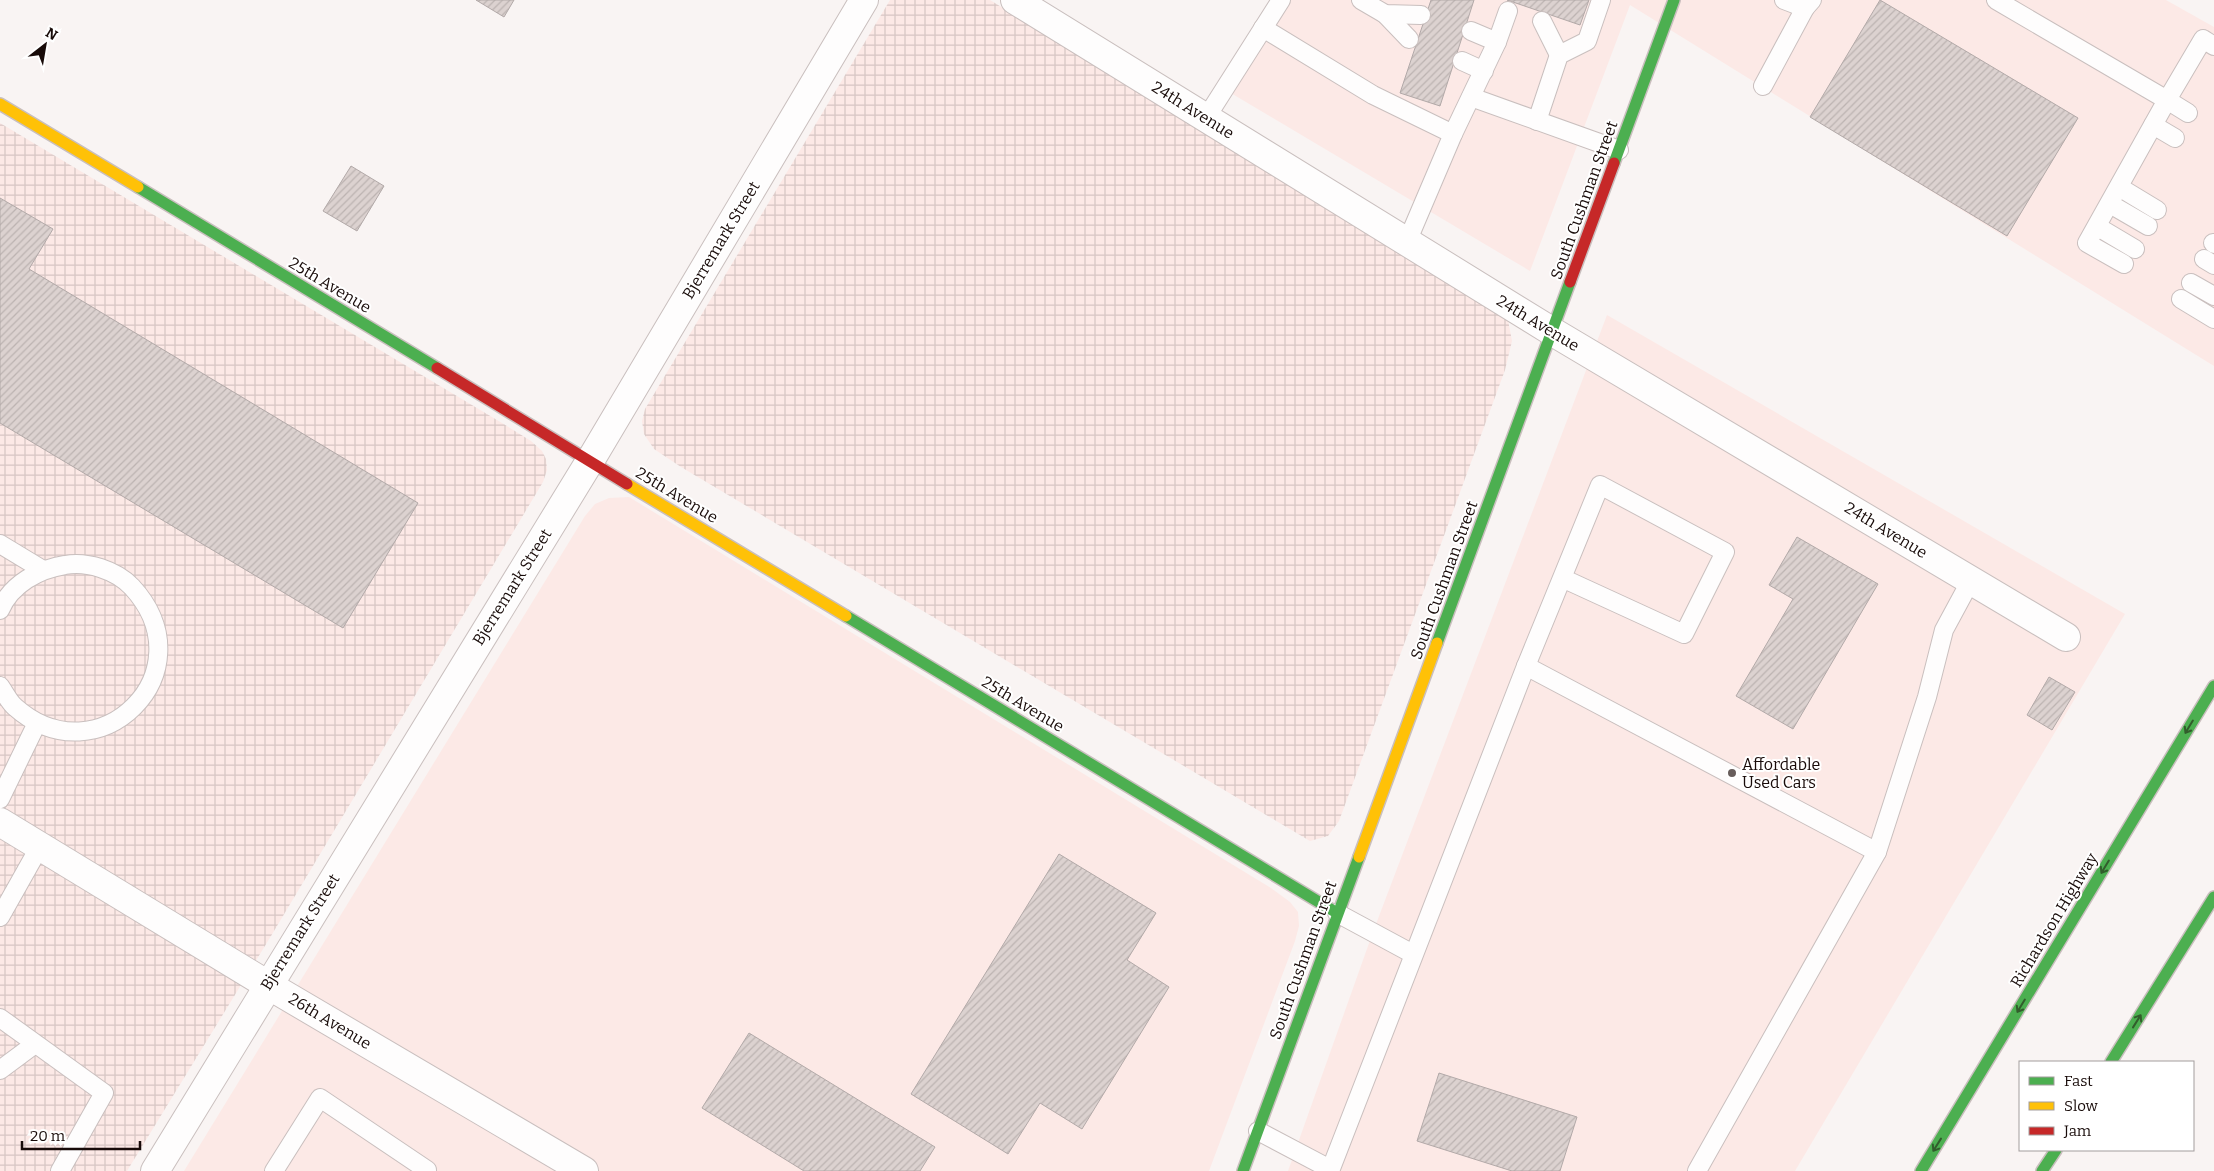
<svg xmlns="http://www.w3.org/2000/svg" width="2214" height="1171" viewBox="0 0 2214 1171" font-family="Bitter,serif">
<defs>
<pattern id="industrial-grid" width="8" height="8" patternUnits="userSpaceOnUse" patternTransform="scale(1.25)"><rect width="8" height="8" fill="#fce9e6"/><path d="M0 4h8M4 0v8" fill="none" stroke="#d7c6c4"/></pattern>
<pattern id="building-hatch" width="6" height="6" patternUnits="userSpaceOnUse" patternTransform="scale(1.25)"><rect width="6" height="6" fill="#dcd2d0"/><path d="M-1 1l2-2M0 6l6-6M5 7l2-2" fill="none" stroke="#bcb3b1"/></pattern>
</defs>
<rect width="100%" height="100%" fill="#f9f4f3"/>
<g fill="#fce9e6">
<polygon points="1271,0 2166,0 2214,27 2214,366 1630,5 1530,271 1219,86"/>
<polygon points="1607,315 2125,614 1795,1171 1288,1171 1373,932"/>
<polygon points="629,497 1271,888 1290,902 1298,912 1299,926 1295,941 1209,1171 184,1171 585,516 595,504 609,498"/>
</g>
<g fill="url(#industrial-grid)">
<polygon points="890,0 990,0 1496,310 1508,320 1512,341 1505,370 1339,821 1328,836 1310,841 681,467 654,449 644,434 642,421 645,409"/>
<polygon points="0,123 502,423 531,441 542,451 546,459 547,470 543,482 271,936 127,1171 0,1171"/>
</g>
<g fill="url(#building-hatch)" stroke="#b2a9a8">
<polygon points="476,0 514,0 504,17"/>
<polygon points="1431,0 1474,0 1440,106 1400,93"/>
<polygon points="1507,0 1589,0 1580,25"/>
<polygon points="1880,0 2078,118 2007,236 1810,117"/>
<polygon points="351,166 384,186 357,231 323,211"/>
<polygon points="0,198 53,229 29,269 418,503 343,628 0,423"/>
<polygon points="1797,537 1878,584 1793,729 1736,696 1793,599 1769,585"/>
<polygon points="2049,677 2075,692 2052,730 2027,715"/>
<polygon points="1059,854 1156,913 1127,960 1169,987 1082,1129 1040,1103 1008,1154 911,1094"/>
<polygon points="749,1033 935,1147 920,1171 804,1171 702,1108"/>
<polygon points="1439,1073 1577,1117 1560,1171 1512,1171 1417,1141"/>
</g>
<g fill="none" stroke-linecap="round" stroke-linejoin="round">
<g stroke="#c9bfbe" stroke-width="20">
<g id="lane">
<polyline points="1361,0 1385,14 1421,15"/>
<polyline points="1784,0 1805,8 1812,0"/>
<polyline points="1996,0 2167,100 2087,243 2124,264"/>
<polyline points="1385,14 1409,39"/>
<polyline points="1542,21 1559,55"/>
<polyline points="1263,28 1373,95 1453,134"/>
<polyline points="1471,31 1497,42"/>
<polyline points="1462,61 1484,71"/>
<polyline points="1763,86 1805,8"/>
<polyline points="1471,97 1619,150"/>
<polyline points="2188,113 2167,100 2203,39 2214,46"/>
<polyline points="1206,118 1281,0"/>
<polyline points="1537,121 1559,55 1587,41 1601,0"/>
<polyline points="2153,125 2175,138"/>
<polyline points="2119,187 2157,210"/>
<polyline points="2110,204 2148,226"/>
<polyline points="2098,227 2135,249"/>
<polyline points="1407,242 1453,134 1497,42 1508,11"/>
<polyline points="2213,243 2214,244"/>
<polyline points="2204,259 2214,265"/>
<polyline points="2191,283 2214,296"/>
<polyline points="2181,299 2214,319"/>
<polyline points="0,544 43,570"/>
<path d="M 0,610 C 11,584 39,569 65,565 C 87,561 116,570 132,587 C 210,672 98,781 15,707 C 9,702 5,693 0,686"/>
<polyline points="1526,666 1877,852"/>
<polyline points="0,799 37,723"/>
<polyline points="1337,913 1413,954"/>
<polyline points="0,917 40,846"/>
<polyline points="0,1018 104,1093 60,1171"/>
<polyline points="0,1070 35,1044"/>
<polyline points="1258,1131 1330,1169"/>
<polyline points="274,1171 320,1098 427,1170 427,1171"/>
<polyline points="1330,1171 1526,666 1600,485 1725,552 1684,634 1562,578"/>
<polyline points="1697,1171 1877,852 1927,697 1944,630 1971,580"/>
</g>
</g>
<g stroke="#c9bfbe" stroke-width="30">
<g id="street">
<polyline points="1015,0 1553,332 2066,637"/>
<polyline points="0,822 268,985 584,1171"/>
<polyline points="155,1171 590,461 864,0"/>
</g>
</g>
<g stroke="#c9bfbe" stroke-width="14">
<g id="fast">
<polyline points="1614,163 1674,0"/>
<polyline points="138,187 437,368"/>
<polyline points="846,616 1337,913"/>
<polyline points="1437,643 1570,282"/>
<polyline points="2111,1062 2214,897"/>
<polyline points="1243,1171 1359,857"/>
<polyline points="1921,1171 2214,686"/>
<polyline points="2042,1171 2056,1150"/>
</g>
</g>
<g stroke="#c9bfbe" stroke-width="14">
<g id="slow">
<polyline points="0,104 138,187"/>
<polyline points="627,484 846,616"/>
<polyline points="1359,857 1437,643"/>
</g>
</g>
<g stroke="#c9bfbe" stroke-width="14">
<g id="jam">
<polyline points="1570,282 1614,163"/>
<polyline points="437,368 627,484"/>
</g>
</g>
<use href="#lane" stroke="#fefdfd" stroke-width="18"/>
<use href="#street" stroke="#fefdfd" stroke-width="28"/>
<use href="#fast" stroke="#4caf50" stroke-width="11"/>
<use href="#slow" stroke="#ffc107" stroke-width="11"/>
<use href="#jam" stroke="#c62828" stroke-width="11"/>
</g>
<defs><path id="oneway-shaft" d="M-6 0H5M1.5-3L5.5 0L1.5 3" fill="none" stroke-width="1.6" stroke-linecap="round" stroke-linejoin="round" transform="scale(1.25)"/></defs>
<g stroke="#325d2c">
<use href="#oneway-shaft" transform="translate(2189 727) rotate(121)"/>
<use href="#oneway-shaft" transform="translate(2105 867) rotate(121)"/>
<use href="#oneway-shaft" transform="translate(2021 1006) rotate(121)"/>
<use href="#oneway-shaft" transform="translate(2137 1021) rotate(-58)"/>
<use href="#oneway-shaft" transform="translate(1937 1145) rotate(122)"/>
</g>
<circle fill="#675d5b" stroke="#fff" stroke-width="2" cx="1732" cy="773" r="5"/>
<g text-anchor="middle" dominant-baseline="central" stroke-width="4" stroke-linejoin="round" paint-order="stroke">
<g font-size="16" fill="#180b09" stroke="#fff">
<text transform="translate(1193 110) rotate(32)">24th Avenue</text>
<text transform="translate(1584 200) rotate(-70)">South Cushman Street</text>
<text transform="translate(721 240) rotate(-59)">Bjerremark Street</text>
<text transform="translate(330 285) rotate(31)">25th Avenue</text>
<text transform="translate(1538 323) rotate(31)">24th Avenue</text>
<text transform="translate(677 495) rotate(31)">25th Avenue</text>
<text transform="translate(1886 530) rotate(31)">24th Avenue</text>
<text transform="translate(1444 580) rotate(-70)">South Cushman Street</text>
<text transform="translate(512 587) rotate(-58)">Bjerremark Street</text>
<text transform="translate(1023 704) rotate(31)">25th Avenue</text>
<text transform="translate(2054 920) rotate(-59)">Richardson Highway</text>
<text transform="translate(300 932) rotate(-58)">Bjerremark Street</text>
<text transform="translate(1303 960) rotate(-70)">South Cushman Street</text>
<text transform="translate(330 1021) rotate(31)">26th Avenue</text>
</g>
<g font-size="16" fill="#180b09" stroke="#fff" text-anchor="start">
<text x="1742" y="764">Affordable<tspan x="1742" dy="18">Used Cars</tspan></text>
</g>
</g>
<rect x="2019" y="1061" width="175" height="90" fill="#ffffff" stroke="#a39d9d"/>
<rect x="2029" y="1077" width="25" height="8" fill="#4caf50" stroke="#a39d9d"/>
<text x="2064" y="1086" font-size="15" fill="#180b09">Fast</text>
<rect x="2029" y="1102" width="25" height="8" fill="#ffc107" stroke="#a39d9d"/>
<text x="2064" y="1111" font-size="15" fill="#180b09">Slow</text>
<rect x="2029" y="1127" width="25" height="8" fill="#c62828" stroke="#a39d9d"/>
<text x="2064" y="1136" font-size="15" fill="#180b09">Jam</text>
<g transform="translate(45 45) rotate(31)" stroke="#ffffff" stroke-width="4" paint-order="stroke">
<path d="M0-4L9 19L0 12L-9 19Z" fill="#180b09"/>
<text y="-8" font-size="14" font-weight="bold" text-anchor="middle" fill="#180b09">N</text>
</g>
<path d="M22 1141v8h118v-8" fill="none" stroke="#180b09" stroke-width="2.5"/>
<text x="30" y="1141" font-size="15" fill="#180b09" stroke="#ffffff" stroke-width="4" paint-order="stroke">20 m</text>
</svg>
